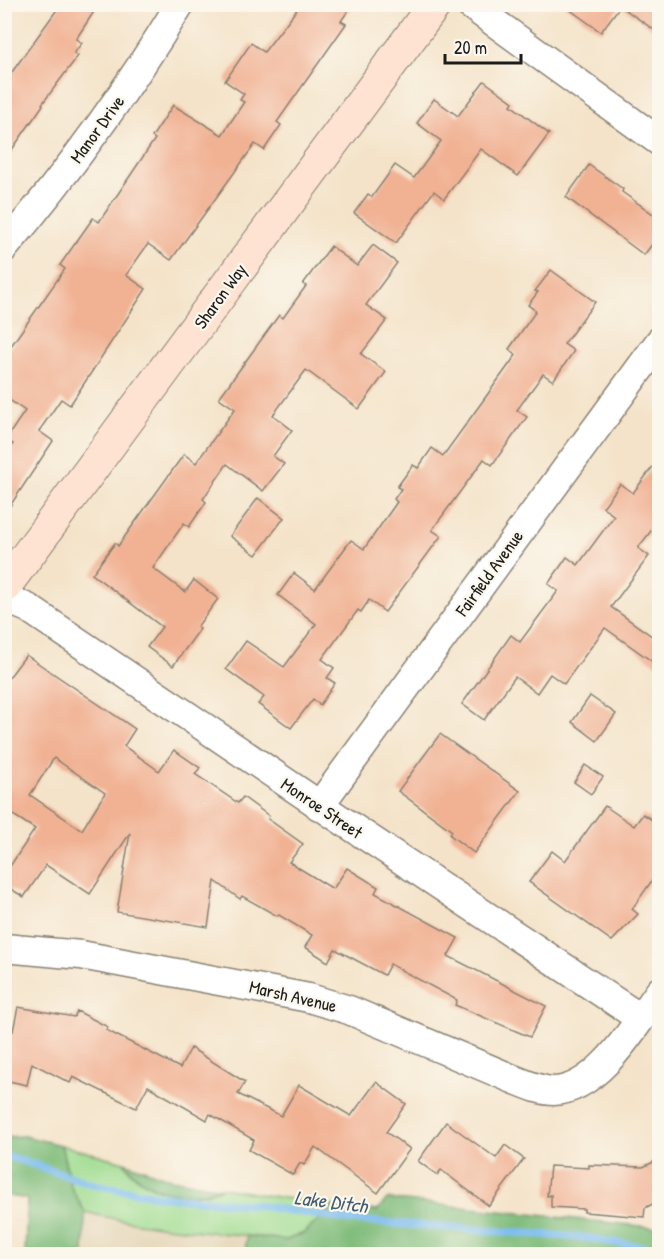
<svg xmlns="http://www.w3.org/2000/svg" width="664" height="1259" viewBox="0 0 664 1259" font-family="'Patrick Hand',sans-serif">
<rect width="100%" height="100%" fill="#fbf7ec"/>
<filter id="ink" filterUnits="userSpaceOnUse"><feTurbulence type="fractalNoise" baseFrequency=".0167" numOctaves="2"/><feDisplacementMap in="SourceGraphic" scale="12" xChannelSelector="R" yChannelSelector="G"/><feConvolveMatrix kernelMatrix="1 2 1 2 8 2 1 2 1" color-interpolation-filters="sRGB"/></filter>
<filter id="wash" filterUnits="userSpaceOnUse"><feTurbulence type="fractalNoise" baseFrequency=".008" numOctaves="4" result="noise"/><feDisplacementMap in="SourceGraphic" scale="24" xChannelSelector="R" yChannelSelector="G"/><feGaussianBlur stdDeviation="1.35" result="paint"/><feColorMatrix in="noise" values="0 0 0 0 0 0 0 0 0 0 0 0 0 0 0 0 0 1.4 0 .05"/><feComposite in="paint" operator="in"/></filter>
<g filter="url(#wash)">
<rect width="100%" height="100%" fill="#f4e3c9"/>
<polygon fill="#e4d5b7" points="85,1212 111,1219 163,1227 247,1236 245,1254 84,1254"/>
<path fill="#9fdc90" stroke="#5e7c56" stroke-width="1.5" d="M 61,1145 L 124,1162 L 132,1174 L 153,1187 L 206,1194 L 222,1188 L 335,1206 L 304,1233 L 287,1240 C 219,1232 151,1229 85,1212 L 71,1187 Z"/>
<g fill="#7fbc7a" stroke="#4e6c4b" stroke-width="1.5">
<polygon points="24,1136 61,1145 71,1187 85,1212 84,1254 25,1254 27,1199 4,1195 5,1137"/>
<path d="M 124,1162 L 171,1179 L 222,1188 C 188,1201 145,1194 124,1162 Z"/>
<polygon points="387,1199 659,1228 659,1254 245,1254 247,1236 287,1240 304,1233 335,1206 377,1211"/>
</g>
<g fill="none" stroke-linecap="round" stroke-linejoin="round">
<polyline stroke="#7abcf0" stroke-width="8" points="4,1155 96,1185 160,1196 255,1205 348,1220 587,1238 660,1250"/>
</g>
<g id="blocks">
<g fill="#f1b294" fill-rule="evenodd">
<polygon points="61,4 99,4 76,39 82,43 74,53 78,56 42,104 43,105 4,161 4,83"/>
<polygon points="301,4 353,4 341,21 346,24 277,122 281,125 264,150 255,144 171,260 148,244 126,275 146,289 70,405 61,399 39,431 53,441 4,515 4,457 13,444 6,439 25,411 4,396 4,356 65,269 60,265 93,218 99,222 155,139 152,137 173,105 222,135 244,102 240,100 244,94 225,81 251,43 264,52"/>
<polygon points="562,4 660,4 660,34 620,6 601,32"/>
<polygon points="484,81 513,102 511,105 549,134 518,176 481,149 444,199 434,191 396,243 354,213 368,194 372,197 395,165 414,178 441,141 417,123 434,99 458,116"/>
<polygon points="589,165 623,189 622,192 660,219 660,234 644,255 566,197"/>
<polygon points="373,245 397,263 366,305 387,320 361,354 386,372 359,409 306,370 273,415 292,430 273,456 284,464 263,491 227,464 203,499 206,502 189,527 184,523 153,568 185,592 194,580 218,599 197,627 200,629 173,666 147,647 162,627 92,574 115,543 118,546 184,454 196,463 235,409 219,398 279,315 283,318 306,286 303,284 331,246 357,266"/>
<polygon points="551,270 595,302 564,344 574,351 553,381 543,374 517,410 527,417 492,465 484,459 432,530 441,536 385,612 369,600 361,612 358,610 322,659 334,668 327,678 335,683 320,705 313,699 291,728 258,704 264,697 226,669 246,641 284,667 316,624 278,595 294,573 315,589 351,540 364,549 397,502 394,499 401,489 397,487 413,465 418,468 432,448 443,456 516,355 509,349 536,311 528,305 538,292 535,291"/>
<polygon points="660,457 660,519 638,548 649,556 611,607 660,642 660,667 605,628 564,684 550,674 537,693 515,677 484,720 462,704 511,635 520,642 558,591 548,584 567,557 578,565 614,516 603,507 620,484 633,493"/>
<polygon points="258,498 284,518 256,555 230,536"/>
<path d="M 26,655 L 135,729 L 124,746 L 159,771 L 174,750 L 200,768 L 195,774 L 238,803 L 243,797 L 269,816 L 268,819 L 303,844 L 289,862 L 333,889 L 347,868 L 378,887 L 375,893 L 458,938 L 448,956 L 546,1006 L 530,1037 L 455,1005 L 457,1000 L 390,964 L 384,975 L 335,949 L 328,962 L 305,947 L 312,935 L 279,915 L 277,916 L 242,896 L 240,899 L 215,881 L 208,927 L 117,912 L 130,833 L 90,894 L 46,865 L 24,897 L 4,885 L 4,875 L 35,829 L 4,809 L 4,684 ZM 54,758 L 105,793 L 82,830 L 30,795 Z"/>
<polygon points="590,696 616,714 597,741 572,722"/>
<polygon points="440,734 520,791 474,853 450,835 452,831 398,791"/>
<polygon points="585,765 603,777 591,794 574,782"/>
<polygon points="605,806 634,826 643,814 660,825 660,869 632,909 638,914 612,941 529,882 552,851 565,861"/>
<polygon points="18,1007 74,1017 77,1011 108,1027 106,1030 180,1068 191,1048 245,1082 238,1094 281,1116 299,1085 351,1116 376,1082 406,1104 386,1132 410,1149 378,1193 315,1147 304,1165 300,1163 293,1175 249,1150 254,1140 210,1114 207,1120 148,1086 136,1108 73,1077 70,1083 32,1063 27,1085 4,1080 4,1029 13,1031"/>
<polygon points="446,1122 496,1158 505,1145 524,1159 489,1206 441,1170 437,1175 418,1161"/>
<polygon points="660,1159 660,1200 645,1208 644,1217 584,1212 584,1209 551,1207 551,1195 547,1196 550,1166 589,1168 589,1165 643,1167"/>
</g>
</g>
</g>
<g filter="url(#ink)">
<use href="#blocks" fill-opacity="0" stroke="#888072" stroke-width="1.5"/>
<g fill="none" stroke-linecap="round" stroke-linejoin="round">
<g stroke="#888072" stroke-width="31">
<g id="street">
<polyline points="469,4 660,142"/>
<path d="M 4,248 C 69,171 128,90 180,4"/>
<polyline points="4,598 28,608 343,821 640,1018"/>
<polyline points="319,806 660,341"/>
<path d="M 4,948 L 81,955 L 309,998 L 349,1010 L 513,1079 C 526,1084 540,1091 554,1091 C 598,1090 636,1024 660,991"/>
</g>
</g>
<g stroke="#888072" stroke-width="35">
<polyline id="secondary" points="4,587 435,4"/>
</g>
<use href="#street" stroke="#fff" stroke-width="28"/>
<use href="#secondary" stroke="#fee3d2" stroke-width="33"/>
</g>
</g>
<g text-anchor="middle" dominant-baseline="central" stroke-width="4.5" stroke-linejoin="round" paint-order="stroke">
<g font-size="18" fill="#1c1c1c" stroke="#fbf7ec">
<text transform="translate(97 129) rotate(-54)">Manor Drive</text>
<text transform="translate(220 296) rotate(-54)">Sharon Way</text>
<text transform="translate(489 573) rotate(-54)">Fairfield Avenue</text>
<text transform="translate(322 808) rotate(34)">Monroe Street</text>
<text transform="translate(293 996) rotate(13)">Marsh Avenue</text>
</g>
<g font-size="20" font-style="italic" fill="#425c71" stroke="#fbf7ec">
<text transform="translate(331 1201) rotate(7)">Lake Ditch</text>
</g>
</g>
<rect width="664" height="1259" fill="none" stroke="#fbf7ec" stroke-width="24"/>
<path d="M445 54v9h76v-9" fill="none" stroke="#1c1c1c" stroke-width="3"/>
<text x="454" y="54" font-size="18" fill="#1c1c1c" stroke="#fbf7ec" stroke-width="4.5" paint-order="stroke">20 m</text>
</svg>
